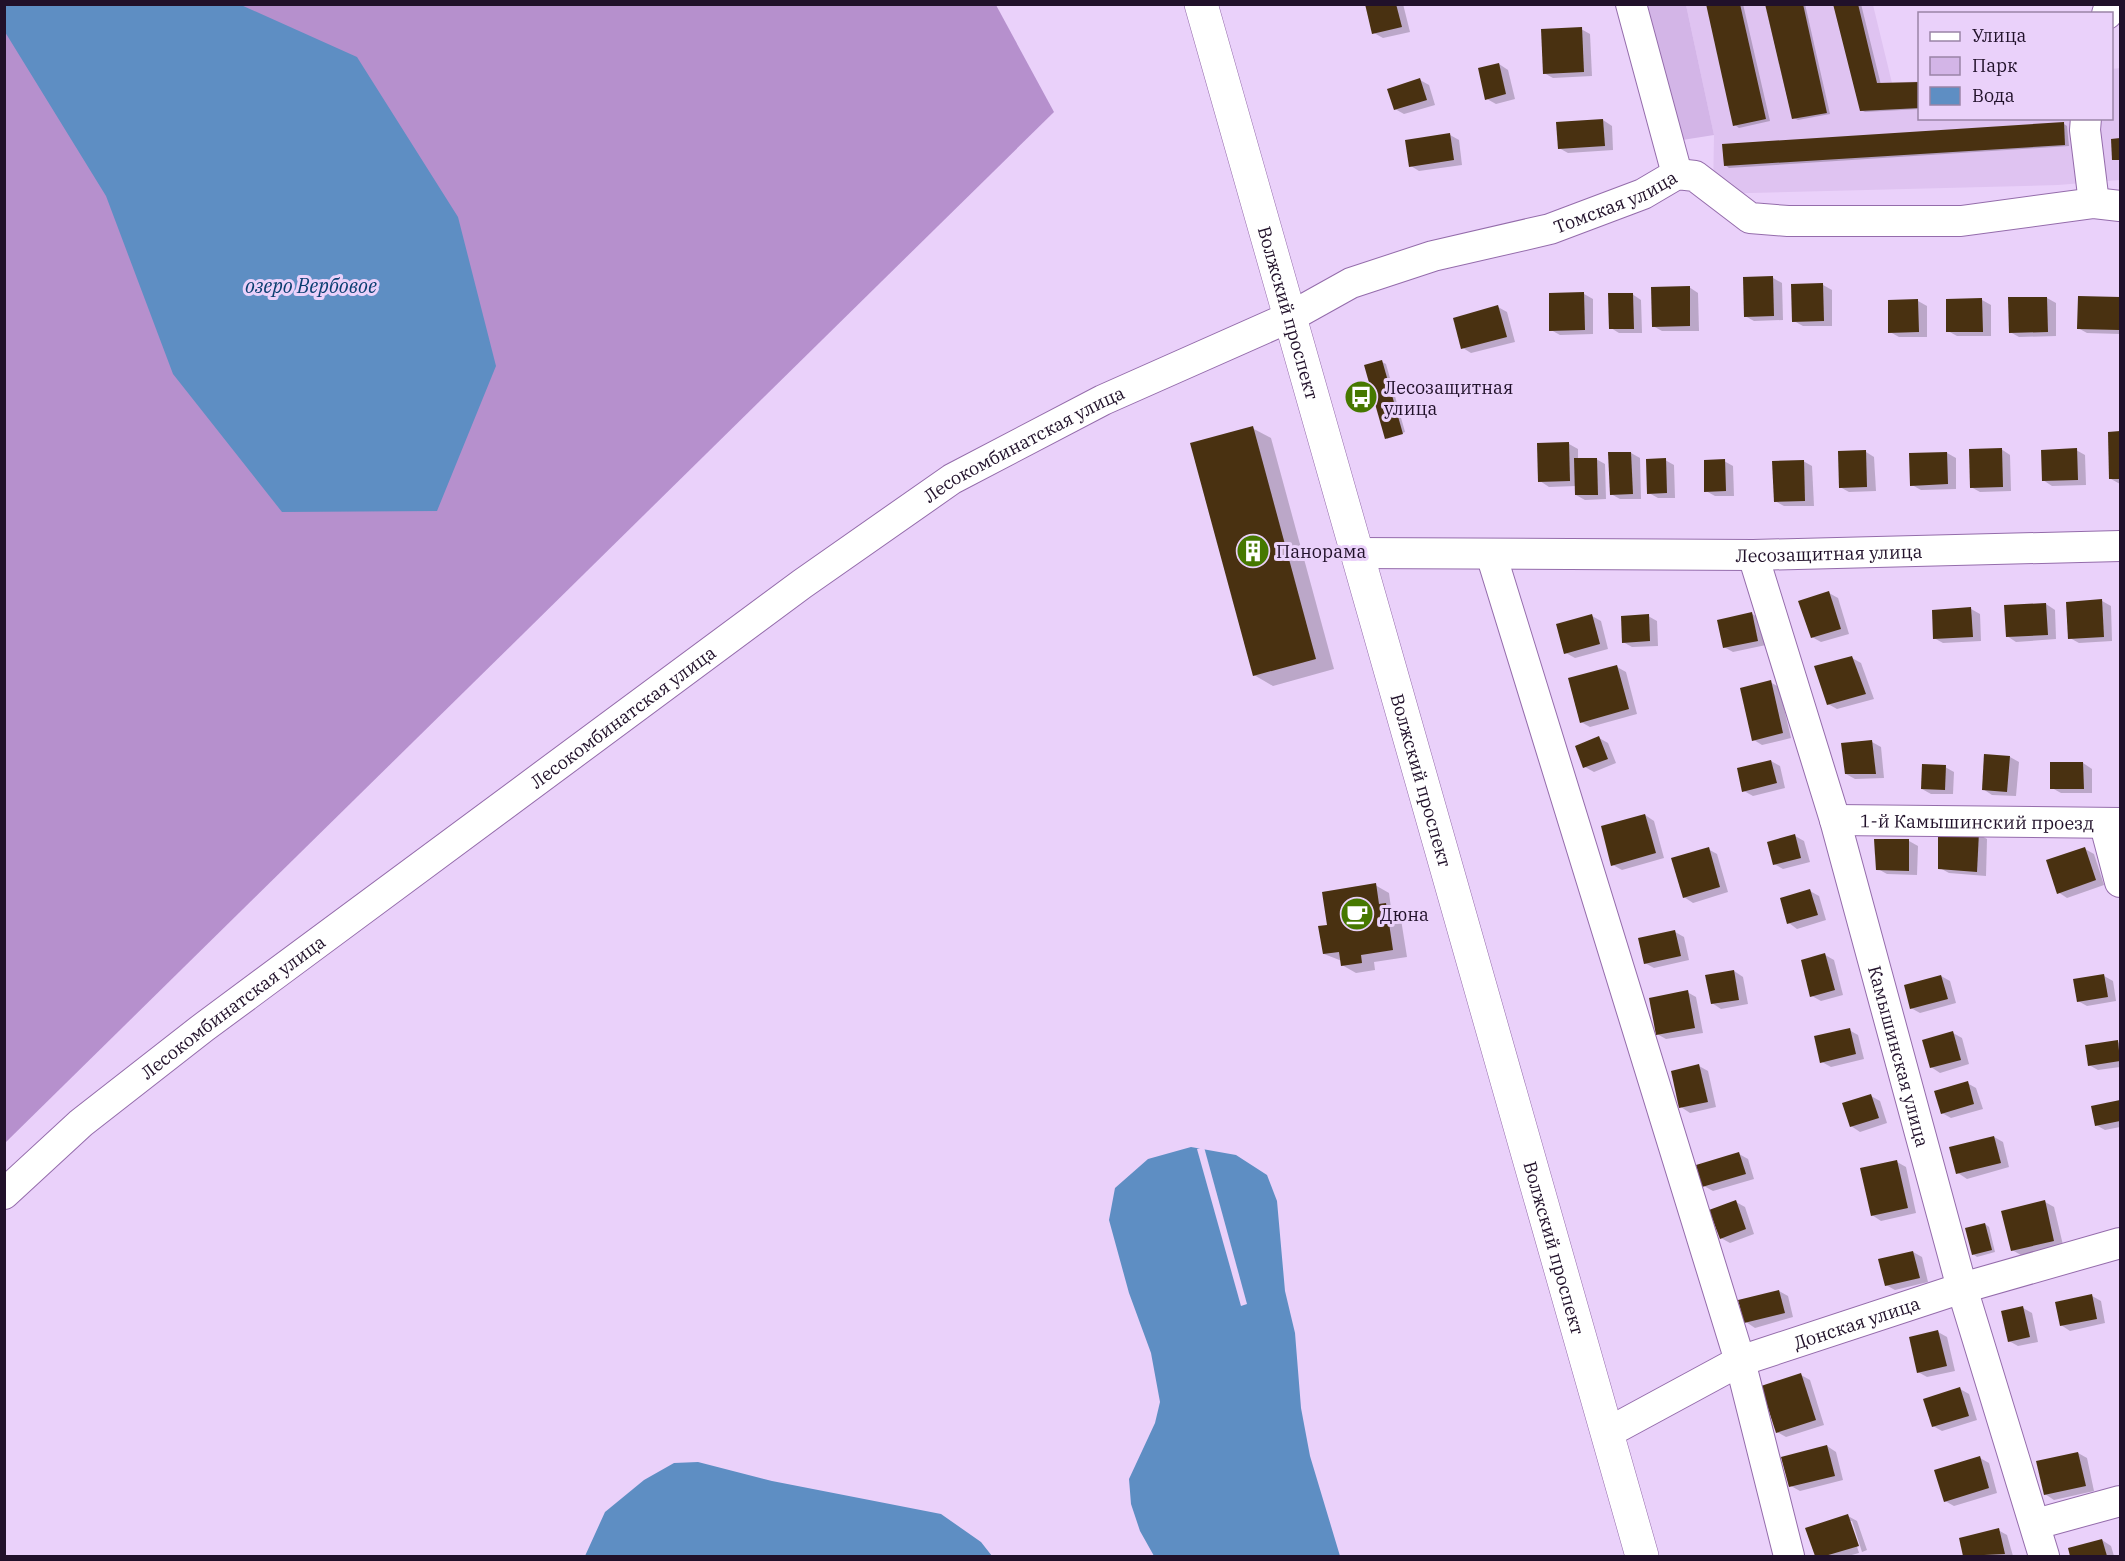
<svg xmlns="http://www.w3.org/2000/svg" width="2125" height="1561" viewBox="0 0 2125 1561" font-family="'IBM Plex Serif',serif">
<rect width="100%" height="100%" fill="#ead1fa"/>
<polygon fill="#dfc3f1" points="1686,5 1873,5 1892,83 1919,81 1920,118 2112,118 2112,69 2120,68 2120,180 2058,185 1713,194 1714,135"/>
<polygon fill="#d3b5e7" points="1635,5 1686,5 1714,135 1676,141"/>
<polygon fill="#b690cd" points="5,5 996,5 1054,112 5,1143"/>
<g fill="#5e8ec3">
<polygon points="5,4 241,5 357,57 458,217 496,366 437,511 282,512 173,374 106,196 5,32"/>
<polygon points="1191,1147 1236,1155 1267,1175 1277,1201 1285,1291 1295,1333 1301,1408 1310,1456 1340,1556 1154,1556 1140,1531 1131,1504 1129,1479 1155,1423 1160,1402 1151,1353 1129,1293 1109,1220 1115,1188 1148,1159"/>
<polygon points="698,1462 772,1481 941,1514 981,1542 992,1556 585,1556 605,1512 644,1480 674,1463"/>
</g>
<polygon fill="#ead1fa" points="1204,1147 1247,1304 1241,1306 1197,1149"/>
<g fill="#0003">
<polygon points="1366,4 1403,4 1410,32 1383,38 1374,33"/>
<polygon points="1707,4 1743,4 1770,121 1739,128 1735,125"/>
<polygon points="1767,4 1805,4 1830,114 1798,120 1794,118"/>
<polygon points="1835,4 1861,4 1881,85 1920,83 1920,109 1865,112 1861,110"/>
<polygon points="1581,29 1590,34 1592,76 1553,78 1544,73"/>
<polygon points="1499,64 1508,70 1515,99 1496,104 1487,99"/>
<polygon points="1420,80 1429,85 1435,105 1404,114 1395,109"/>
<polygon points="1603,120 1612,126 1613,150 1568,153 1559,148"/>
<polygon points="2064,124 2067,126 2069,146 1729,168 1725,165"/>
<polygon points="1450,135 1459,140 1462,165 1419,171 1411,166"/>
<polygon points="1773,278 1782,283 1783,320 1754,321 1745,316"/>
<polygon points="1823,285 1832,290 1832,326 1803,326 1794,321"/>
<polygon points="1689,287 1698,293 1699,331 1662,331 1653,326"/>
<polygon points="1584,294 1593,299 1593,334 1560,335 1551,330"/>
<polygon points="1632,294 1641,300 1642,333 1619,333 1611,328"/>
<polygon points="2047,298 2056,303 2056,336 2019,337 2010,332"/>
<polygon points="2119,298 2120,334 2087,333 2078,328"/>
<polygon points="1982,300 1991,305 1991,336 1957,336 1948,331"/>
<polygon points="1918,301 1927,306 1927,337 1899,337 1890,332"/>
<polygon points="1498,307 1507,312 1515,342 1471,353 1463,348"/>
<polygon points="1382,362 1386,364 1405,432 1387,439"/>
<polygon points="1252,428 1271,438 1334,669 1273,686 1254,675"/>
<polygon points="2109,433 2120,433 2120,484 2111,479"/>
<polygon points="1569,444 1578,449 1578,459 1596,459 1605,464 1606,499 1585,500 1576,495 1576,486 1549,487 1540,481"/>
<polygon points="2001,449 2010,455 2011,491 1980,492 1971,487"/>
<polygon points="2076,450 2085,455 2086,485 2052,486 2043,480"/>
<polygon points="1866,452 1874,457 1876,491 1849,492 1840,487"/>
<polygon points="1631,453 1640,458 1641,499 1620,499 1611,494 1610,454"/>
<polygon points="1947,453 1956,458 1956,489 1921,490 1912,485"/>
<polygon points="1665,460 1674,465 1675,498 1658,498 1649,493"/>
<polygon points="1724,461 1733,466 1734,496 1715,496 1706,491"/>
<polygon points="1803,461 1812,466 1814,506 1784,506 1775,501"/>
<polygon points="1829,593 1838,598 1849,634 1821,642 1812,637"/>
<polygon points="2102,601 2111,606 2112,641 2079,643 2070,638"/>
<polygon points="2046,604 2055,610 2056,639 2016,642 2007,636"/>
<polygon points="1971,609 1980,614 1981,641 1943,643 1934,638"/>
<polygon points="1752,614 1761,619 1766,645 1733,652 1724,647"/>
<polygon points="1592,616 1601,621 1608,649 1575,658 1566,653"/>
<polygon points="1648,616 1657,621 1658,646 1632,647 1623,642"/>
<polygon points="1852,658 1861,663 1874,699 1837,709 1828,704"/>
<polygon points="1617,667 1626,672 1637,714 1590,727 1581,722"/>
<polygon points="1770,682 1779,687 1791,738 1762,745 1754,740"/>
<polygon points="1599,738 1608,743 1616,763 1594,772 1585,767"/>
<polygon points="1872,742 1881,747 1884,778 1855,779 1846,774"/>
<polygon points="2010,757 2019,762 2016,796 1992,795 1983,789"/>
<polygon points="1771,761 1780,766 1785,788 1753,796 1744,791"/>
<polygon points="2083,763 2092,769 2092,793 2061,793 2052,788"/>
<polygon points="1945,767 1954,772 1953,794 1931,794 1922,789"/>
<polygon points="1645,815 1654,821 1664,858 1622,870 1613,865"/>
<polygon points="1978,834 1987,839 1986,876 1949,873 1940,868"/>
<polygon points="1795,836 1804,841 1810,862 1783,869 1774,864"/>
<polygon points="1909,841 1918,846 1917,875 1887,874 1878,869"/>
<polygon points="1708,849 1717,854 1728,892 1693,903 1684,897"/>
<polygon points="2085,849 2094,854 2104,885 2067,898 2058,892"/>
<polygon points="1375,885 1389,893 1391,908 1400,913 1407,957 1374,962 1375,970 1356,973 1342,965 1342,961 1324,954 1329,926"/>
<polygon points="1810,891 1819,896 1826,920 1797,929 1789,923"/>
<polygon points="1675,932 1684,937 1689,960 1654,968 1645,963"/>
<polygon points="1825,955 1834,960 1843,995 1821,1001 1812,996"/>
<polygon points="1734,971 1743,977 1748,1004 1721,1009 1712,1003"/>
<polygon points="1941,976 1950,981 1956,1003 1920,1013 1911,1008"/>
<polygon points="2104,976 2113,981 2116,1001 2087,1006 2078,1001"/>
<polygon points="1687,992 1696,997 1703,1033 1666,1039 1657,1034"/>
<polygon points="1849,1030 1858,1035 1864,1059 1831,1067 1822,1062"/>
<polygon points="1953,1033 1962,1038 1969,1064 1940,1073 1931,1067"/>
<polygon points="2118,1042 2120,1044 2120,1067 2098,1070 2089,1065"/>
<polygon points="1699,1066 1708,1071 1716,1107 1690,1113 1681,1107"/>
<polygon points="1967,1083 1976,1088 1983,1109 1951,1118 1942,1113"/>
<polygon points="1871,1096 1880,1101 1887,1123 1860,1132 1851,1126"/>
<polygon points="2120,1102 2120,1127 2105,1130 2096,1125 2093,1107"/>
<polygon points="1994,1137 2003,1142 2009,1167 1967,1179 1958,1173"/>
<polygon points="1739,1154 1748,1159 1754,1179 1713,1191 1704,1186"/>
<polygon points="1897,1162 1906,1167 1916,1213 1881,1221 1872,1215"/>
<polygon points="1736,1202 1745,1207 1754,1234 1730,1243 1721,1238"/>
<polygon points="2045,1202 2054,1207 2063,1245 2021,1255 2012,1250"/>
<polygon points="1985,1224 1989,1227 1995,1252 1977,1257 1973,1254"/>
<polygon points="1913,1252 1922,1257 1928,1282 1895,1290 1886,1285"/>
<polygon points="1779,1291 1788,1296 1793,1317 1755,1328 1746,1322"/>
<polygon points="2092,1296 2101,1301 2105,1323 2070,1331 2061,1325"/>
<polygon points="2023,1308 2032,1313 2038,1342 2018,1346 2009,1341"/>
<polygon points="1938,1332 1947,1337 1955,1371 1927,1377 1918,1372"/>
<polygon points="1801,1375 1810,1380 1824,1425 1786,1437 1777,1432"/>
<polygon points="1960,1389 1969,1394 1977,1420 1942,1431 1933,1426"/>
<polygon points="1827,1446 1836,1452 1843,1480 1800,1491 1791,1486"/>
<polygon points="2078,1453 2087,1458 2094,1491 2054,1500 2045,1494"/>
<polygon points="1980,1458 1989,1463 1997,1493 1954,1506 1945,1501"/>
<polygon points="1848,1516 1857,1521 1867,1550 1862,1552 1852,1521 1849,1521 1859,1553 1848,1556 1816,1556 1807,1529"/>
<polygon points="1998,1530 2007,1535 2013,1556 1965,1556 1961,1539"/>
<polygon points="2102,1540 2111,1546 2114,1556 2072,1556 2070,1549"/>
</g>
<g fill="#493111">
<polygon points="1365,4 1396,4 1402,27 1372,34"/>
<polygon points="1706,4 1740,4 1766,119 1733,126"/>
<polygon points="1765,4 1803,4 1827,113 1792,119"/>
<polygon points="1833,4 1858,4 1877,83 1920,82 1920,108 1860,111"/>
<polygon points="1582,27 1584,72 1543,74 1541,29"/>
<polygon points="1499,63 1506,94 1485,100 1478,68"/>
<polygon points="1420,78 1427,100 1394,110 1387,89"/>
<polygon points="1603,119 1605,146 1558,149 1556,122"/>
<polygon points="2064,122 2065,145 1724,166 1722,144"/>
<polygon points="1450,133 1454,160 1409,167 1405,140"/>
<polygon points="2120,138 2120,160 2112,160 2111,139"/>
<polygon points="1773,276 1774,316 1744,317 1743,277"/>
<polygon points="1823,283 1824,321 1792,322 1791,284"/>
<polygon points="1690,286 1690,326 1652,327 1651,287"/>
<polygon points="1584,292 1585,330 1549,331 1549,293"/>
<polygon points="1608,293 1633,293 1634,329 1609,329"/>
<polygon points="2078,296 2120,297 2119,330 2077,329"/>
<polygon points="2008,297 2047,297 2048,332 2009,333"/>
<polygon points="1982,298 1983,332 1946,332 1946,299"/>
<polygon points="1918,299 1919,332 1888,333 1888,300"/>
<polygon points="1498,305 1507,337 1461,349 1453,318"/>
<polygon points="1382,360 1403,434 1385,439 1364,365"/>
<polygon points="1253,426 1316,659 1253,676 1190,443"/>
<polygon points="2120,431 2120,479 2109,479 2108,432"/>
<polygon points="1569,442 1570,481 1538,482 1537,443"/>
<polygon points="2002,448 2003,487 1970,488 1969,449"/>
<polygon points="2077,448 2078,480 2042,481 2041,450"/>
<polygon points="1866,450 1867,487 1839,488 1838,451"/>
<polygon points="1608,452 1631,452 1633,494 1610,495"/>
<polygon points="1947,452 1948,484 1910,486 1909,453"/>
<polygon points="1574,458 1597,458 1598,495 1575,495"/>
<polygon points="1666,458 1667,493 1647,494 1646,459"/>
<polygon points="1725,459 1726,491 1704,492 1704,460"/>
<polygon points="1804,460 1805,501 1774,502 1772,461"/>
<polygon points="1829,591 1841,629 1811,638 1798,601"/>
<polygon points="2102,599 2104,637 2068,639 2066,602"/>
<polygon points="2046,603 2048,635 2006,637 2004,605"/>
<polygon points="1971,607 1973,637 1933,639 1932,610"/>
<polygon points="1752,612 1758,641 1723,648 1717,620"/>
<polygon points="1592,614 1600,644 1564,654 1556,624"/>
<polygon points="1649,614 1650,641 1622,643 1621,616"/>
<polygon points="1852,656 1866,694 1827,705 1814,666"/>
<polygon points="1617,665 1629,709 1580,723 1568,678"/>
<polygon points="1771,680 1783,733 1752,741 1740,688"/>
<polygon points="1599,736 1608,759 1583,768 1575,746"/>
<polygon points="1872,740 1876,774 1845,774 1841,743"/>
<polygon points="1984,754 2010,756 2007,792 1982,790"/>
<polygon points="1771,760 1777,783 1742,792 1737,768"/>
<polygon points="2050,762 2083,762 2084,789 2050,789"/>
<polygon points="1922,764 1946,765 1945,790 1921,789"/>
<polygon points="1645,814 1656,853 1611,866 1601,826"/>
<polygon points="1938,831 1979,832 1977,872 1938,869"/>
<polygon points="1795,834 1801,858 1773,865 1767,842"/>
<polygon points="1874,839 1909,839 1909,871 1876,870"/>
<polygon points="1709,847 1720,887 1683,898 1671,858"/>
<polygon points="2085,847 2096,880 2057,894 2046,860"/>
<polygon points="1376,883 1379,904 1386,903 1393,950 1361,955 1362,963 1341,966 1339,952 1323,954 1318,926 1327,925 1322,892"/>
<polygon points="1810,889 1818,915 1787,924 1780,898"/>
<polygon points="1675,930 1681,956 1644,964 1638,938"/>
<polygon points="1825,953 1835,990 1810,997 1801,960"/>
<polygon points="1734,970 1739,1000 1711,1004 1705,975"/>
<polygon points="2104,974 2108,997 2077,1002 2073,979"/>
<polygon points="1941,975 1948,999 1910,1009 1904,985"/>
<polygon points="1688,990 1695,1028 1656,1035 1649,998"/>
<polygon points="1850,1028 1856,1054 1820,1063 1814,1036"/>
<polygon points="1953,1031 1961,1060 1930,1068 1922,1040"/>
<polygon points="2118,1040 2120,1061 2088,1066 2085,1045"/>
<polygon points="1699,1064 1708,1102 1679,1108 1671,1071"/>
<polygon points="1968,1081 1974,1104 1941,1114 1934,1091"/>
<polygon points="1871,1094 1879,1118 1850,1127 1842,1103"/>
<polygon points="2120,1100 2120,1121 2095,1126 2091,1106"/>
<polygon points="1994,1136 2001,1163 1956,1174 1949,1147"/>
<polygon points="1739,1152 1746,1174 1702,1187 1696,1165"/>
<polygon points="1897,1160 1908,1208 1871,1216 1860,1168"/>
<polygon points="1736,1200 1746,1229 1720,1239 1709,1210"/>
<polygon points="2045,1200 2054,1241 2011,1251 2001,1211"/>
<polygon points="1985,1223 1992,1250 1972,1255 1965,1228"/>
<polygon points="1913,1251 1920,1278 1885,1286 1878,1259"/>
<polygon points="1779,1290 1785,1313 1744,1323 1738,1300"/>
<polygon points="2092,1294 2097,1319 2060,1326 2055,1302"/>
<polygon points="2023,1306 2030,1337 2008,1342 2001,1311"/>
<polygon points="1938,1330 1947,1366 1917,1373 1909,1337"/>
<polygon points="1801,1373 1816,1420 1776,1433 1761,1386"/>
<polygon points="1960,1387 1969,1416 1932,1427 1923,1399"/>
<polygon points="1827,1445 1835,1476 1789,1487 1781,1457"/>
<polygon points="2078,1452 2086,1486 2044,1495 2036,1461"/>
<polygon points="1980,1456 1989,1488 1944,1502 1934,1470"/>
<polygon points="1848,1514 1859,1546 1825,1556 1815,1556 1805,1528"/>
<polygon points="1999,1528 2005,1554 1963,1556 1959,1538"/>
<polygon points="2102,1539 2107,1556 2070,1556 2068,1548"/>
</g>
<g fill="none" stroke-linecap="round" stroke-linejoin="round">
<g stroke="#946cab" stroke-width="32">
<g id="minor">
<polyline points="1631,4 1677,174"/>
<polyline points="2107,14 2110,4"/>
<polyline points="2086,118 2085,130 2094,203"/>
<path id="s1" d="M 1357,553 L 1753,555 L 2120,546"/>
<polyline points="1491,554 1740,1361 1789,1556"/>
<path id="s2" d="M 1753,555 L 1835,820 L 1962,1288 L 2044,1556"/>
<path id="s3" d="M 1835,820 L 2120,823"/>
<polyline points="2105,825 2120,882"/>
<path id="s4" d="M 4,1194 L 81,1123 L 204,1027 L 802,584 L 952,479 L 1103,400 L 1290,317 L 1351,283 L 1433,256 L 1550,229 L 1643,194 L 1677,174 L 1695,176 L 1750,218 L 1788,221 L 1961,221 L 2094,203 L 2120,206"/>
<path id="s5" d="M 1607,1433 L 1740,1361 L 1962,1288 L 2120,1243"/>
<polyline points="2036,1524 2120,1501"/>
</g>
</g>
<g stroke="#946cab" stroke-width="34">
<g id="major">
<path id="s6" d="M 1201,4 L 1642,1556"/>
</g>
</g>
<use href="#minor" stroke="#fff" stroke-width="30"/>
<use href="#major" stroke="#fff" stroke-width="33"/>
</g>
<defs>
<g id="bus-disc" transform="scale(1.725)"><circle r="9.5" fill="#467800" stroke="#ead1fa"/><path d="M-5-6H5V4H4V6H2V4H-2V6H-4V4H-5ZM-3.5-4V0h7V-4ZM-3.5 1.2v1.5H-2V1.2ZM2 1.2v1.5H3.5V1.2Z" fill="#fff"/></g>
<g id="building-disc" transform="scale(1.725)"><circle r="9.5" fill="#467800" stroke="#ead1fa"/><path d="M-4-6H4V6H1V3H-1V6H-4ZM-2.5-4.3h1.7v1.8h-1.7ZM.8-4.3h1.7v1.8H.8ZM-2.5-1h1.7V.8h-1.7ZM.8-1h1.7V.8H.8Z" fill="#fff"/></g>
<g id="cafe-disc" transform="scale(1.725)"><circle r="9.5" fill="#467800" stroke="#ead1fa"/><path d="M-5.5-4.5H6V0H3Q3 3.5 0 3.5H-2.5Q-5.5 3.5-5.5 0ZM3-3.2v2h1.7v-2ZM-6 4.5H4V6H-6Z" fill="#fff"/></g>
</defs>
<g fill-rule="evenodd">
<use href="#bus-disc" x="1361" y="397"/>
<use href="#building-disc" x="1253" y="551"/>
<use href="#cafe-disc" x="1357" y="914"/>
</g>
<g text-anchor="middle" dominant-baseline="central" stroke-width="6" stroke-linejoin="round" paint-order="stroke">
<g font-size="18" fill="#21112a" stroke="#ead1fa">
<text stroke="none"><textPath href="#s4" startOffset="1910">Томская улица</textPath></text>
<text stroke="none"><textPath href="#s6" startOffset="321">Волжский проспект</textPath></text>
<text stroke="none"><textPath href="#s4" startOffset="1268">Лесокомбинатская улица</textPath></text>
<text stroke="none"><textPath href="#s1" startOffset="472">Лесозащитная улица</textPath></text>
<text stroke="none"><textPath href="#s4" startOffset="782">Лесокомбинатская улица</textPath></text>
<text stroke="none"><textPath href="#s6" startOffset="807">Волжский проспект</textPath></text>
<text stroke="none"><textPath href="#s3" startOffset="142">1-й Камышинский проезд</textPath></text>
<text stroke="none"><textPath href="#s4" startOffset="296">Лесокомбинатская улица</textPath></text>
<text stroke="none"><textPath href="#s2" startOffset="522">Камышинская улица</textPath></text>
<text stroke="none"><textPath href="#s6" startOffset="1293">Волжский проспект</textPath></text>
<text stroke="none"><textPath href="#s5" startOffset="274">Донская улица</textPath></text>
</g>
<g font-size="18" fill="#21112a" stroke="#ead1fa" text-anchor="start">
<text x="1384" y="387">Лесозащитная<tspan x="1384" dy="21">улица</tspan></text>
<text x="1276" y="551">Панорама</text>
<text x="1380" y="914">Дюна</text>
</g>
<g font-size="20" font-style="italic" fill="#093e70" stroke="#ead1fa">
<text x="311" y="285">озеро Вербовое</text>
</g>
</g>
<rect width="2125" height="1561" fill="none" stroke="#21112a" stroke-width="12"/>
<rect x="1918" y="12" width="195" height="108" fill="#ead1fa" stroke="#9a84a7" stroke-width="1.5"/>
<rect x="1930" y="32" width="30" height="9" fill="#ffffff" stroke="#9a84a7" stroke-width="1.5"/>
<text x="1972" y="42" font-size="18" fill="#21112a">Улица</text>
<rect x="1930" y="57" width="30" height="18" fill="#d3b5e7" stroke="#9a84a7" stroke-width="1.5"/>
<text x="1972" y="72" font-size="18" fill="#21112a">Парк</text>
<rect x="1930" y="87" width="30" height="18" fill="#5e8ec3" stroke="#9a84a7" stroke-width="1.5"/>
<text x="1972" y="102" font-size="18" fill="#21112a">Вода</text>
</svg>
